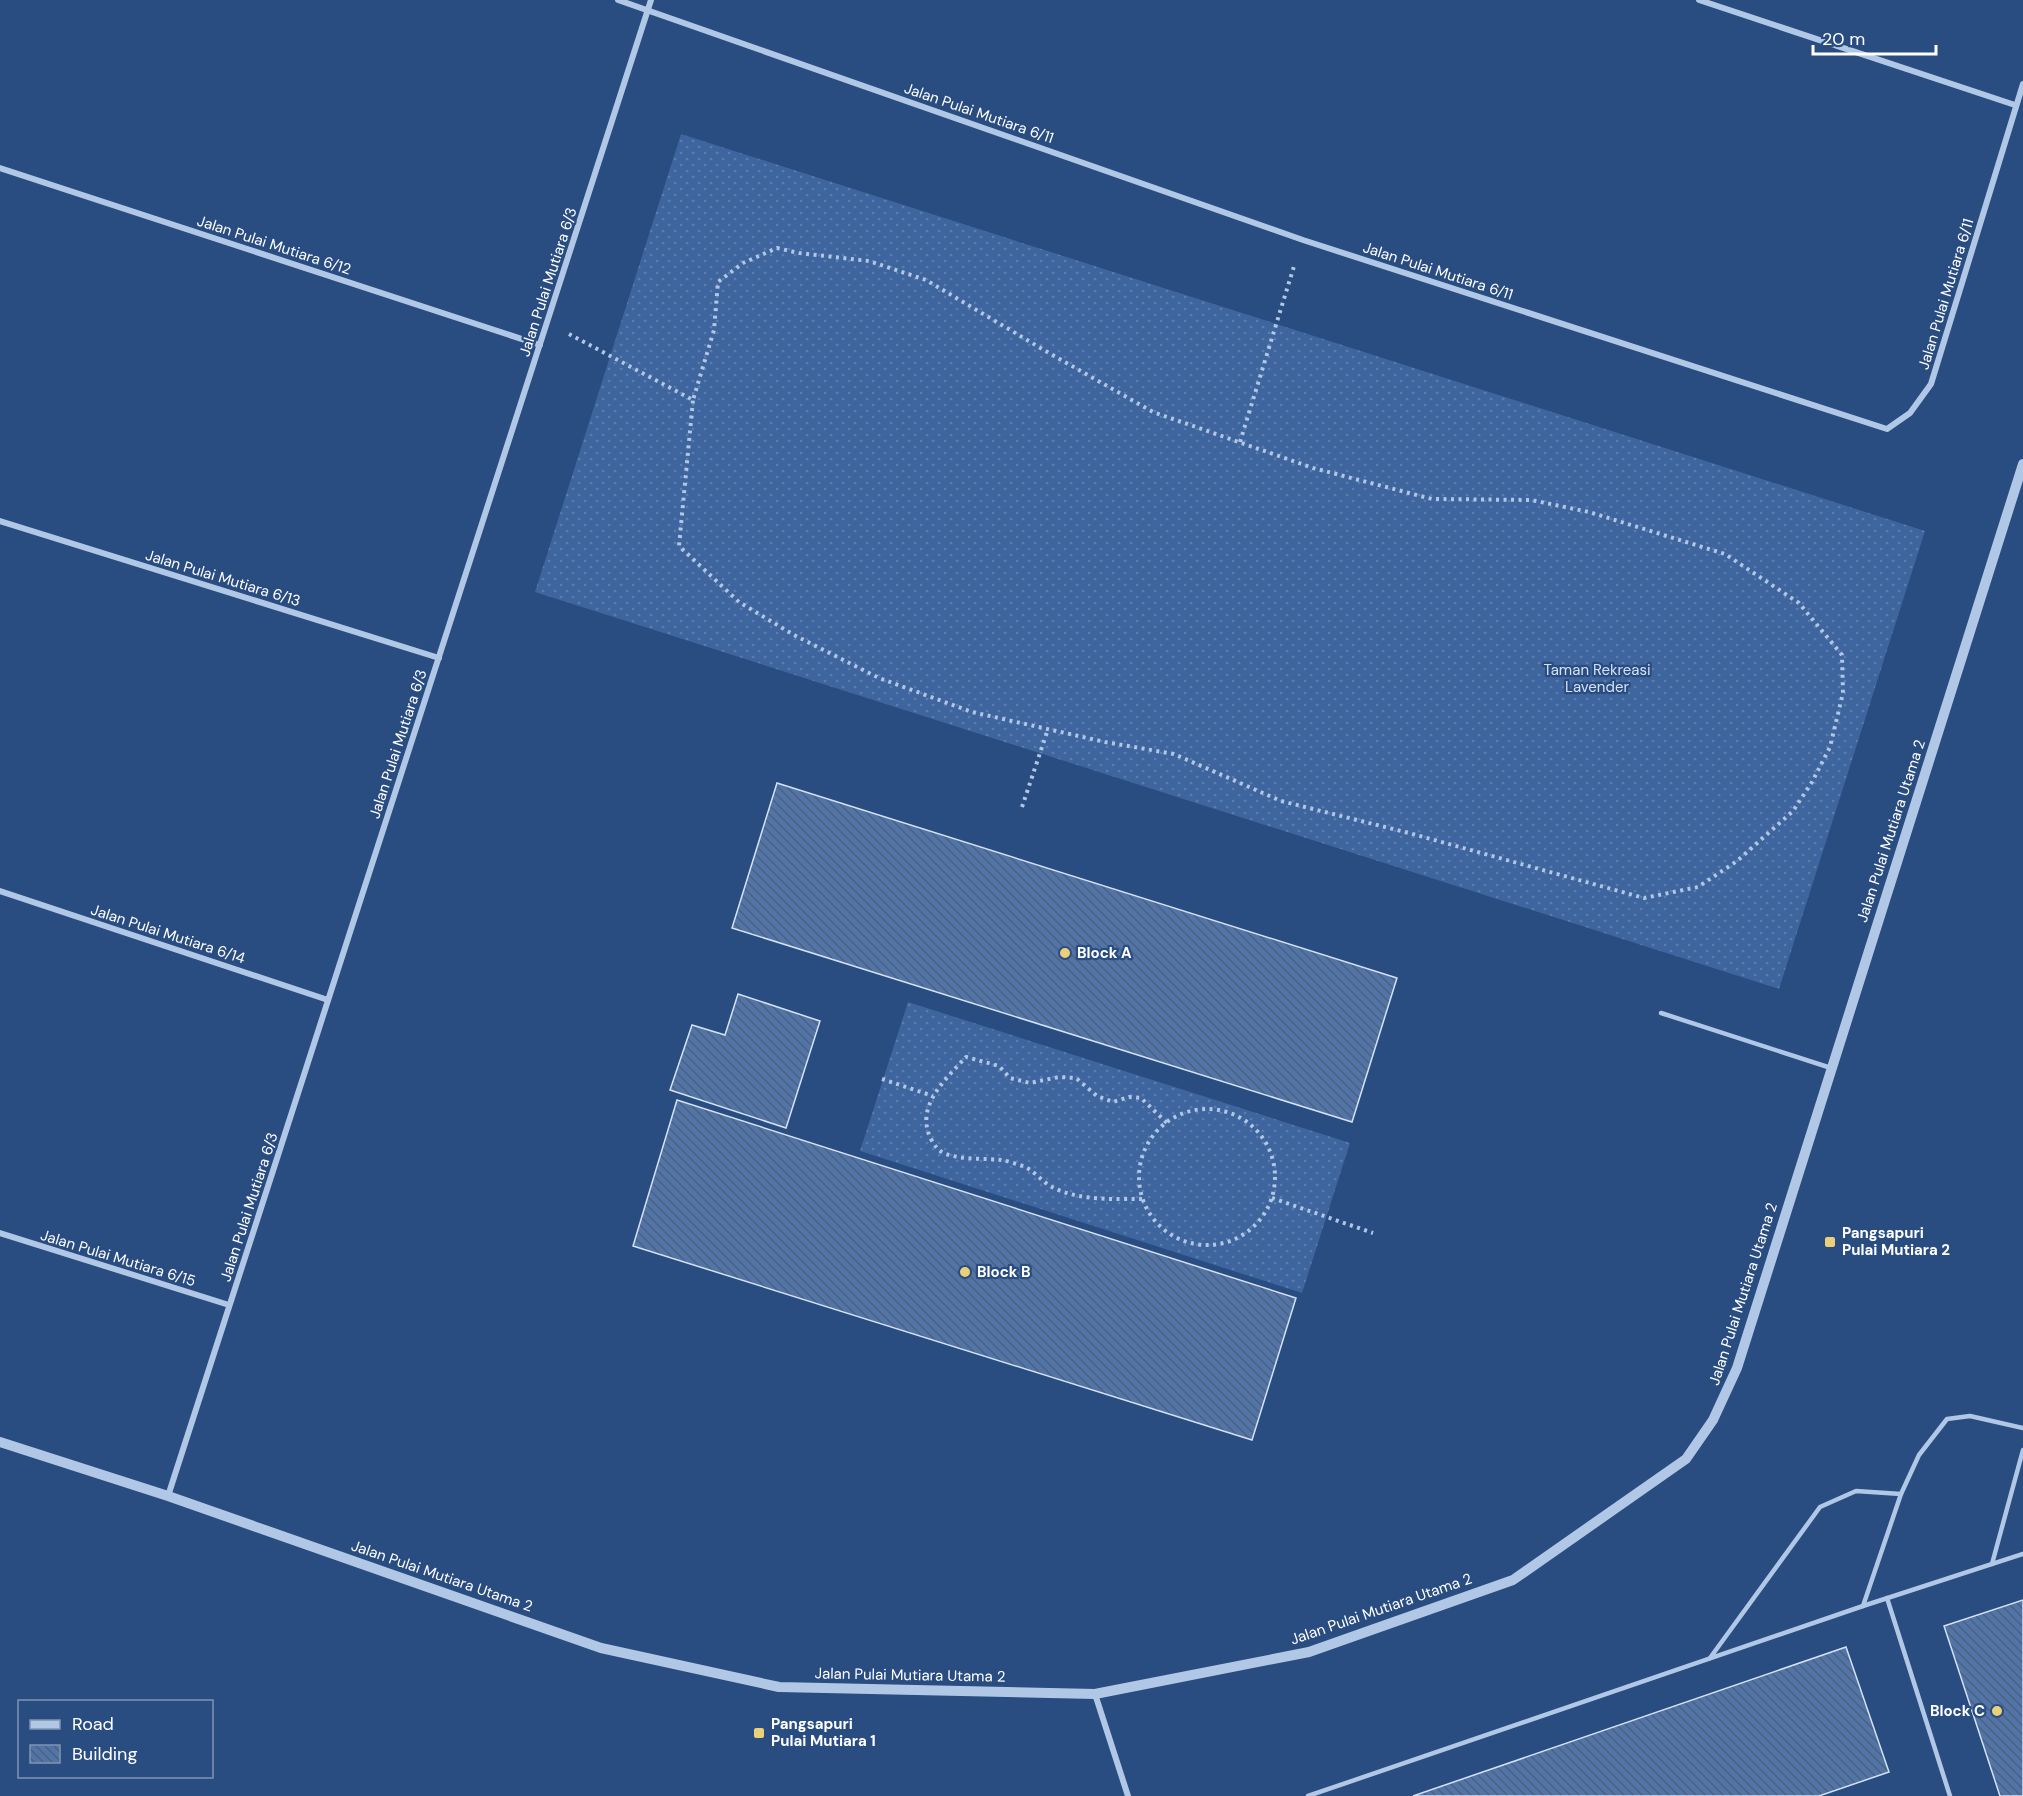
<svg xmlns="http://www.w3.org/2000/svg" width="2023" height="1796" viewBox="0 0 2023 1796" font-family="'DM Sans',sans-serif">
<defs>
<pattern id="grass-dots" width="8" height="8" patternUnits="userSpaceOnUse" patternTransform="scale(1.5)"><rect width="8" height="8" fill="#3e659e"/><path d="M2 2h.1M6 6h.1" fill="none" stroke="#5b7cad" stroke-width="1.8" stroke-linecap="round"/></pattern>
<pattern id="building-back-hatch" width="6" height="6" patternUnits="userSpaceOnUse" patternTransform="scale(1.5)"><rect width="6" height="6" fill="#5275a9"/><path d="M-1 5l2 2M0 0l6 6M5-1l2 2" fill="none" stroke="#4f607a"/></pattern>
</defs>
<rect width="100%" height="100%" fill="#294c81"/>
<g fill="url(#grass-dots)">
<polygon points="681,134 1925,531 1779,989 535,592"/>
<polygon points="908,1002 1350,1143 1302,1293 860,1151"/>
</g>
<g fill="url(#building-back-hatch)" stroke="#d4e2f5" stroke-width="1.5">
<polygon points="777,783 1397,978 1352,1122 732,928"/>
<polygon points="738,994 820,1021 786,1128 670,1090 692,1025 725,1035"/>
<polygon points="677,1100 1296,1298 1252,1440 633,1246"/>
<polygon points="2023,1600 2023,1796 2000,1796 1944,1626"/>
<polygon points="1846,1647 1889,1772 1819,1796 1413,1796"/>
</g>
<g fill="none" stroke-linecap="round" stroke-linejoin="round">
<g stroke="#b1c7e6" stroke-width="4" stroke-dasharray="3 4.5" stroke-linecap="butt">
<polyline points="569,334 693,400 714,330 718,282 743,263 777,248 799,253 869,261 926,280 1049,353 1153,412 1313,468 1432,499 1531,500 1589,512 1725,554 1799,603 1842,655 1843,693 1830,747 1812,782 1793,811 1737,861 1698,887 1644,898 1409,833 1281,801 1174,754 1105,742 972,712 879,678 794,635 739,602 679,546 693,400"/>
<polyline points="1240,442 1295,263"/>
<polyline points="1022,807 1048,729"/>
<polyline points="882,1079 933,1096"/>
<circle cx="1207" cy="1177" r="68"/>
<polyline points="1272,1198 1373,1233"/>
<path d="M 1142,1199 C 1113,1199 1079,1201 1052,1187 C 1042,1182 1034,1170 1023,1166 C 1016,1164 1008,1161 1001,1160 C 983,1158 963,1160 946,1154 C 938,1151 935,1146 931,1139 C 914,1106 947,1078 966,1057 L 999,1066 L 1010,1078 L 1030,1083 L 1059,1077 L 1076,1078 L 1097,1096 L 1113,1102 L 1129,1097 L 1141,1098 L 1167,1123"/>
</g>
<g stroke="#b1c7e6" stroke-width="4.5">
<polyline points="1661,1013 1831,1068"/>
<polyline points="1992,1564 2023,1450"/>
<polyline points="1887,1598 1950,1796"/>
<polyline points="1863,1606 1901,1494 1919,1455 1947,1419 1970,1416 2023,1428"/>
<polyline points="1710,1658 1820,1507 1856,1491 1901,1494"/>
<polyline points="1308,1796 1863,1606 2023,1554"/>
</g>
<g stroke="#b1c7e6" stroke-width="6">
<polyline points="618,0 1303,240 1887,429 1910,413 1931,384 2023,84"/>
<polyline points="1699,0 2015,105"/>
<polyline points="0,168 540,345"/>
<polyline points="0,521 439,658"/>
<polyline points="0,891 328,1000"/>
<polyline points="0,1233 229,1305"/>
<polyline points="168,1496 651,0"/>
<polyline points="1095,1694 1128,1796"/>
</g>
<polyline stroke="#b1c7e6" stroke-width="10" points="0,1442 168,1496 601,1648 779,1687 1095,1694 1309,1652 1513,1580 1686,1459 1713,1420 1737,1368 2023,464"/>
</g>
<g fill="#eccf79" stroke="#294c81" stroke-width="2">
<circle cx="1065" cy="953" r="6"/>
<rect x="1824" y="1236" width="12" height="12" rx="3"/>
<circle cx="965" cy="1272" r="6"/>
<circle cx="1997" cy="1711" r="6"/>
<rect x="753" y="1727" width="12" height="12" rx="3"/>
</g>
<g text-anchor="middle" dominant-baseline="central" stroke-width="4.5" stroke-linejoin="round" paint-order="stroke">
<g font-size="15" fill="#fff" stroke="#294c81">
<text transform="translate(979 113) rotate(19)">Jalan Pulai Mutiara 6/11</text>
<text transform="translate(274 245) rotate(18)">Jalan Pulai Mutiara 6/12</text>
<text transform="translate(1438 271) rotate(18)">Jalan Pulai Mutiara 6/11</text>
<text transform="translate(548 282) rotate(-72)">Jalan Pulai Mutiara 6/3</text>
<text transform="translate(1946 294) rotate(-73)">Jalan Pulai Mutiara 6/11</text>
<text transform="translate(223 578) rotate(17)">Jalan Pulai Mutiara 6/13</text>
<text transform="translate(398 744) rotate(-72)">Jalan Pulai Mutiara 6/3</text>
<text transform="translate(1891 831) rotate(-72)">Jalan Pulai Mutiara Utama 2</text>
<text transform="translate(168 934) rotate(18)">Jalan Pulai Mutiara 6/14</text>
<text transform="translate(249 1207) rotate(-72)">Jalan Pulai Mutiara 6/3</text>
<text transform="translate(118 1258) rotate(17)">Jalan Pulai Mutiara 6/15</text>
<text transform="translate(1743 1294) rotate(-72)">Jalan Pulai Mutiara Utama 2</text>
<text transform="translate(442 1576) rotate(19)">Jalan Pulai Mutiara Utama 2</text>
<text transform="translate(1381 1609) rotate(-19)">Jalan Pulai Mutiara Utama 2</text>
<text transform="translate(910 1675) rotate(1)">Jalan Pulai Mutiara Utama 2</text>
</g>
<g font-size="15" fill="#d4e2f5" stroke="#294c81">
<text x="1597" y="670">Taman Rekreasi<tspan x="1597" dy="17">Lavender</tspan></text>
</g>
<g font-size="15" font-weight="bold" fill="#fff" stroke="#294c81" text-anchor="start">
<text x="1077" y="953">Block A</text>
<text x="1842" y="1233">Pangsapuri<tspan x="1842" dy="17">Pulai Mutiara 2</tspan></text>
<text x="977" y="1272">Block B</text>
<text x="1985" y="1711" text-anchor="end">Block C</text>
<text x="771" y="1724">Pangsapuri<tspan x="771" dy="17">Pulai Mutiara 1</tspan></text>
</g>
</g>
<rect x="18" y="1700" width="195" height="78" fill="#294c81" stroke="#7f94b3" stroke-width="1.5"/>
<rect x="30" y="1720" width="30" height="9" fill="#b1c7e6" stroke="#7f94b3" stroke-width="1.5"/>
<text x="72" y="1730" font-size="18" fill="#ffffff">Road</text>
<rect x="30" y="1745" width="30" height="18" fill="url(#building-back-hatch)" stroke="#7f94b3" stroke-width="1.5"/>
<text x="72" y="1760" font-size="18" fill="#ffffff">Building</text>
<path d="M1813 45v9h123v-9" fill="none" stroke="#ffffff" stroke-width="3"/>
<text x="1822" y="45" font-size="18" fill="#ffffff" stroke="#294c81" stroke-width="4.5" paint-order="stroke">20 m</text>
</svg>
